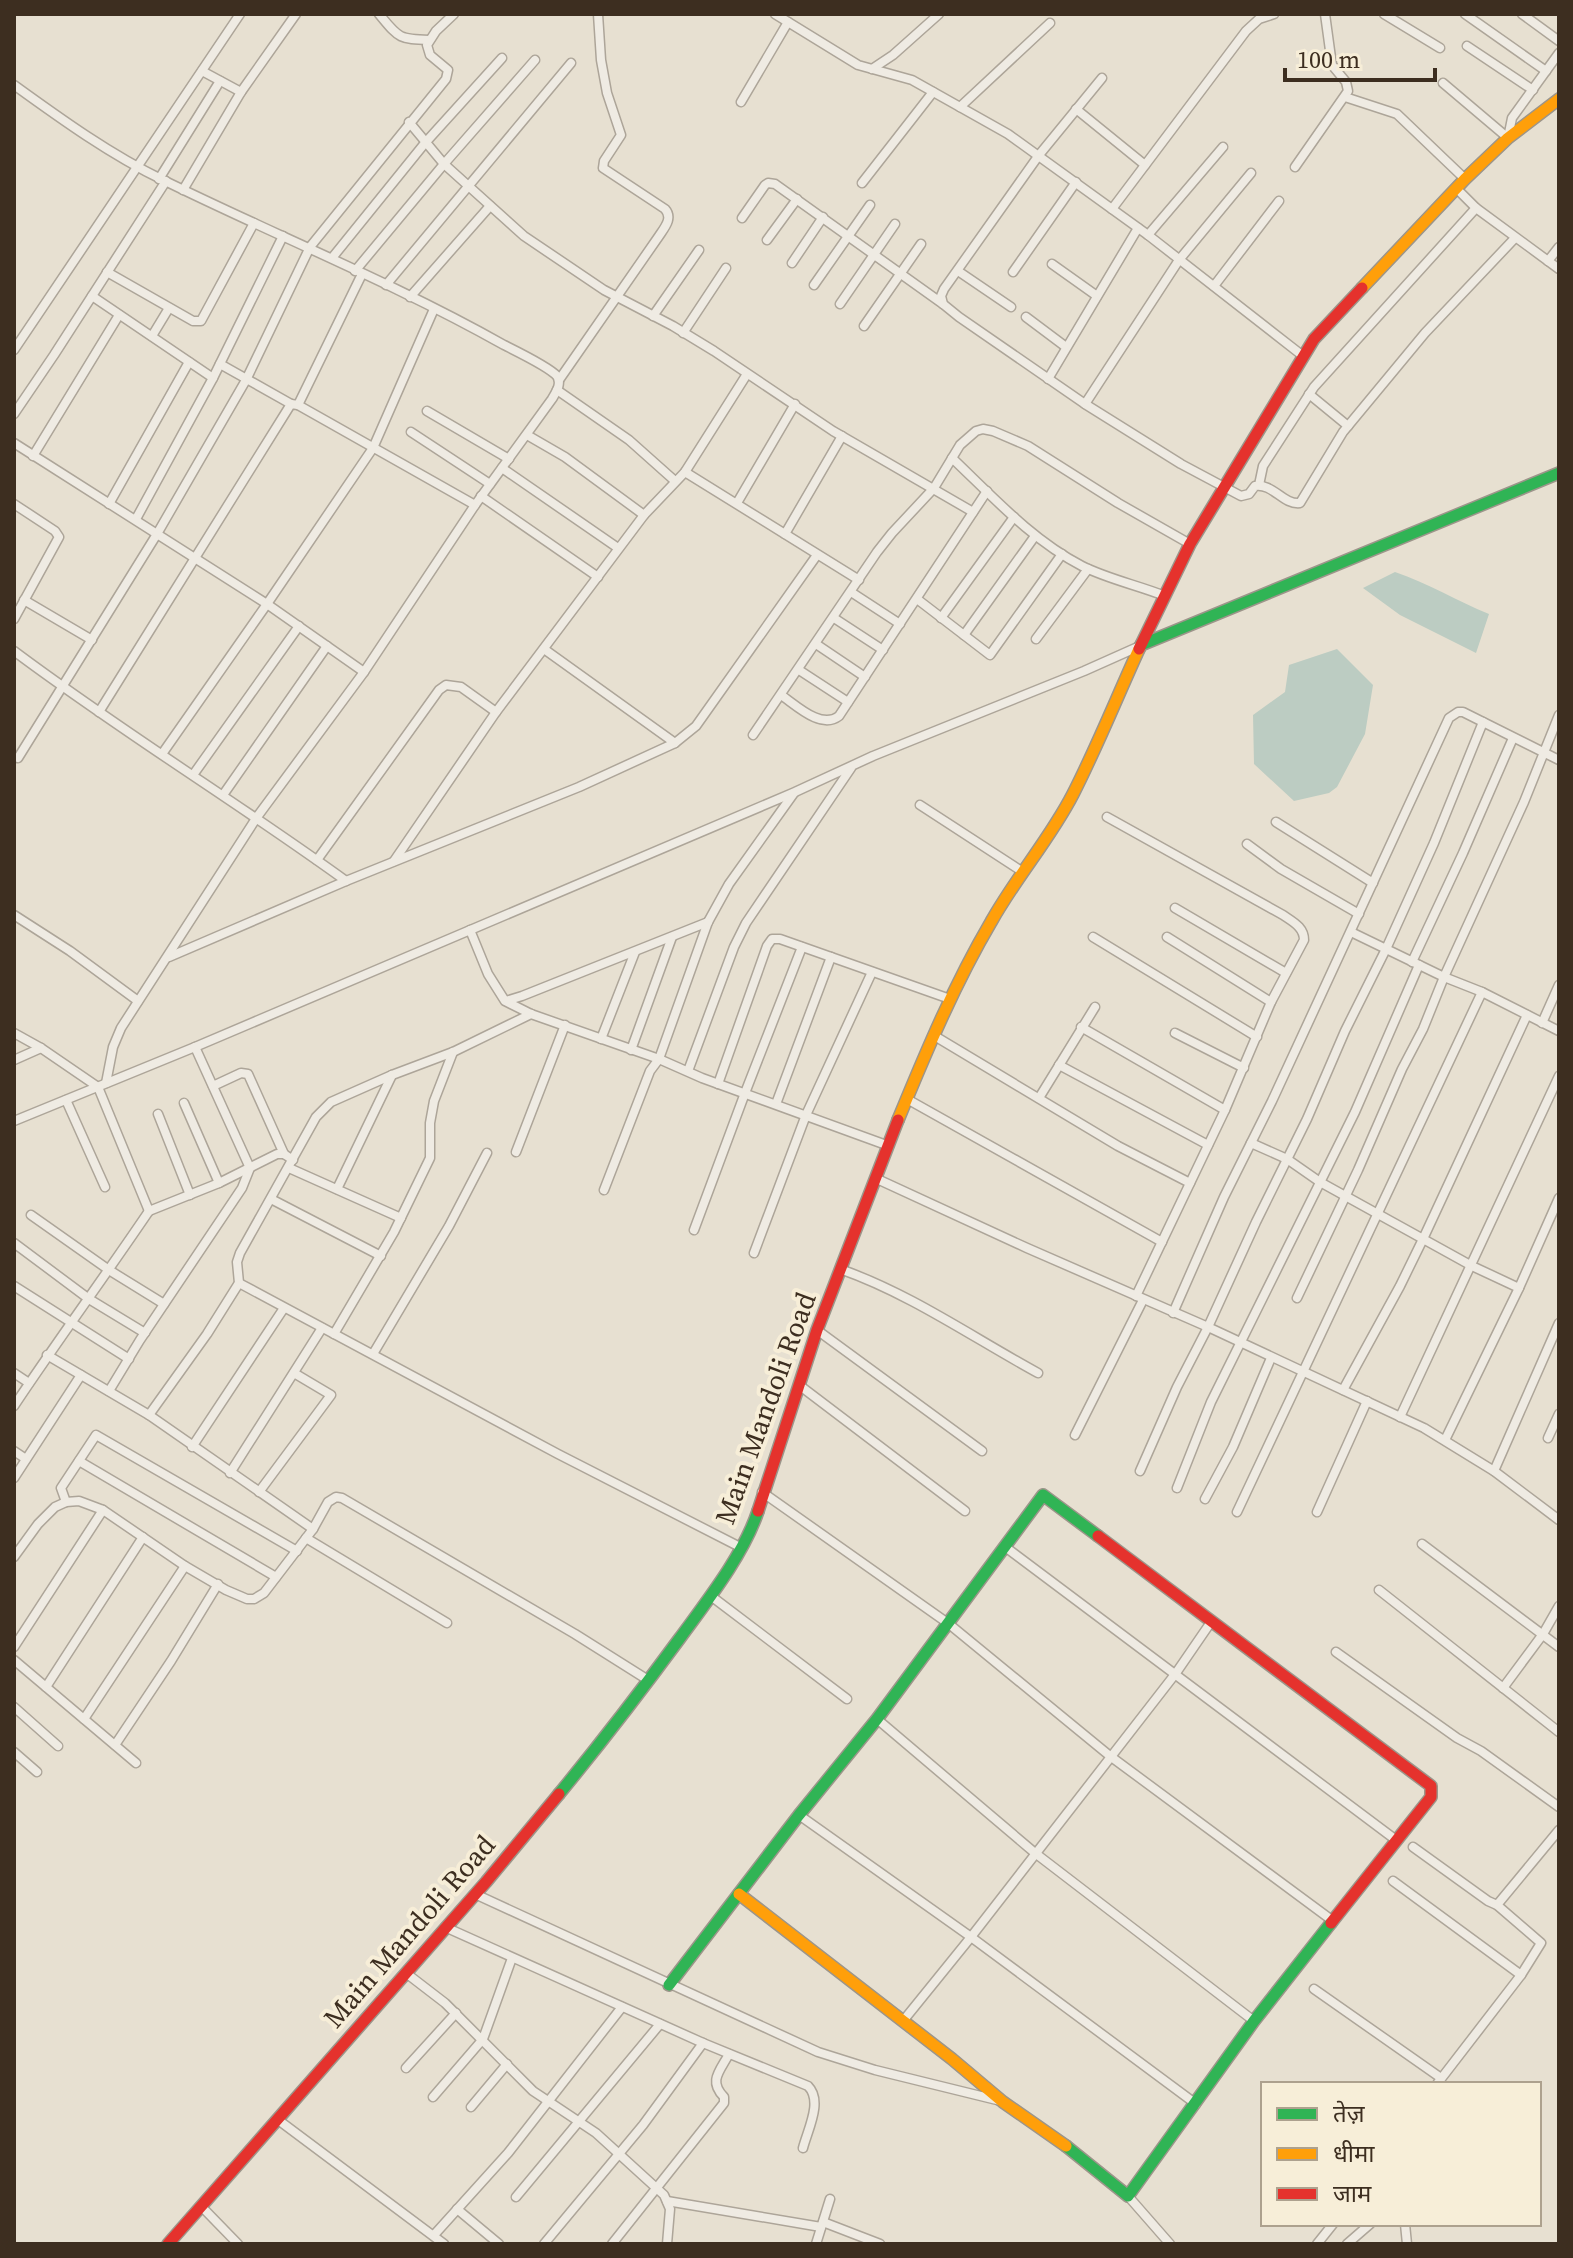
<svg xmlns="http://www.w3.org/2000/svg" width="1573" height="2258" viewBox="0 0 1573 2258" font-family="'Source Serif 4','Noto Sans Devanagari',serif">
<rect width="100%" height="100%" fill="#e7e0d1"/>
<g fill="#bcccc2">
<path d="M 1395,572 C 1428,583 1457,601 1489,614 L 1476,653 L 1400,615 L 1363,588 Z"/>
<polygon points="1337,649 1373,685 1365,734 1337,787 1329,793 1294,801 1254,764 1253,715 1285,692 1289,665"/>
</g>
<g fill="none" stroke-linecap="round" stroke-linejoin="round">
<g stroke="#ada599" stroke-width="11">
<g id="street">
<path d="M 379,14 C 399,38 398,39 429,40"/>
<polyline points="775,14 858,65 912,80 1008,134 1148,235 1303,356"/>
<polyline points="1384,14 1440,48"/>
<polyline points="1465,14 1546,71"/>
<polyline points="1522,14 1559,41"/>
<polyline points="1467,46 1533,90"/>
<polyline points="872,69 893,55 939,14"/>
<polyline points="202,71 241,92"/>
<path d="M 1102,78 L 1039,155 L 944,289 L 941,296 L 943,304 L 959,317 L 1085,404 L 1181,464 L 1241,496 L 1249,494 L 1255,486 C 1273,483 1283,505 1300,503 L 1343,432 L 1425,333 L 1515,238"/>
<polyline points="1443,83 1508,138 1512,118 1559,53"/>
<path d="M 14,85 C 61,119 111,155 163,180 C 277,236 394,283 504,345 C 516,351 549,367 557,376 C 562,384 556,392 552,399 L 475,505 L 364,672 L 257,817 L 121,1028 L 113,1047 L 106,1083"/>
<polyline points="1345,97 1397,114 1465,179"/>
<polyline points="741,102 788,22"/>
<polyline points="960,107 1050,23"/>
<polyline points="1076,109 1145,165"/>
<polyline points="409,122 444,164 524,236 604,290 673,326 714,351 833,431 973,512"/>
<polyline points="1295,167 1348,91 1346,82 1332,65 1325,14"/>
<polyline points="159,179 220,81"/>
<polyline points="862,183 933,92"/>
<polyline points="1456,188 1476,208 1559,269"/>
<polyline points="183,190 241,92 296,14"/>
<polyline points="1112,209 1246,31 1259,19 1274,14"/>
<polyline points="742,218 765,185 768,183 775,184 943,304"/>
<polyline points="1148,235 1223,147"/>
<polyline points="767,240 797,199"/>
<polyline points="332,258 425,143 502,58"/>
<polyline points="1548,261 1559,247"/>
<polyline points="792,263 823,217"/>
<polyline points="1052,264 1097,296"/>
<polyline points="355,271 444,164 535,60"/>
<polyline points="958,271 1011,307"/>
<polyline points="107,272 193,321 201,321 254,223"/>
<polyline points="1013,272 1076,182"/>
<polyline points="386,285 571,63"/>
<polyline points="814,285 870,205"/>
<polyline points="1214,286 1279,201"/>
<polyline points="92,296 213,378"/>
<polyline points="410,297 490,206"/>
<polyline points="840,304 895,224"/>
<polyline points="653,316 699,250"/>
<polyline points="1026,317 1066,347"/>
<polyline points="864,326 921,244"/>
<polyline points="683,333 726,268"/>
<polyline points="152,336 169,308"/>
<polyline points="14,350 240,14"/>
<polyline points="220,364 291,404"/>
<polyline points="1048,379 1138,228"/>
<path d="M 559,380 L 659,236 C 665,227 673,218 665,209 L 603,168 L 604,161 L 621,135 L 607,93 L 601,60 L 598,14"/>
<polyline points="557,390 629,440 675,481"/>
<polyline points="1309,394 1348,426"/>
<polyline points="1085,404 1179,260 1251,173"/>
<polyline points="298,405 475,505"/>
<polyline points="427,411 509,459"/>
<polyline points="14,414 54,355 166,181"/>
<polyline points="411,432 490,484"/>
<polyline points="527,435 565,457 644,515"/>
<polyline points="14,443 267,604 364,672"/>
<polyline points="33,456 119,315"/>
<path d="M 952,458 C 993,497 1032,540 1082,566 C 1108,579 1137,585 1165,596"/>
<polyline points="502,468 618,548"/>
<polyline points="685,472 859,580"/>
<polyline points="1259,485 1263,466 1314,387 1476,208"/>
<polyline points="481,496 598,577"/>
<polyline points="737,503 795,404"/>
<polyline points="14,504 55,531 59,537 14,619"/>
<polyline points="109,504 189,362"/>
<polyline points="136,519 213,378 283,236"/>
<polyline points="785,534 842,436"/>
<polyline points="851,592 900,624"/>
<polyline points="917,599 990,655 1062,554"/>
<polyline points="24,600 92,640"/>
<polyline points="834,618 883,650"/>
<polyline points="941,618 1014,517"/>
<polyline points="964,635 1035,536"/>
<polyline points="1036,639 1088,569"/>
<polyline points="816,644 865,677"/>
<polyline points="544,649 675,743"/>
<path d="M 14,651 C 122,732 237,802 346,881"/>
<polyline points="799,670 848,702"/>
<path d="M 781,695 C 796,705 821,730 839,716 L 987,491"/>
<polyline points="99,712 291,404 298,405 362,274"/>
<polyline points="753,735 877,552 892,533 934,488 960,445 976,431 983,429 993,431 1028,446 1118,503 1190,544"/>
<polyline points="162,754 267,604 373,448 434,309"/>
<polyline points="18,758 157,534 246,380 310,247 446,79 448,70 430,55 427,45 436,31 454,14"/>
<polyline points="193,775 299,626"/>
<polyline points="223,795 327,646"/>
<polyline points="920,805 1023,872"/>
<path d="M 1107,817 L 1283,915 C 1293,922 1304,927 1304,940 L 1271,1002 L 1225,1110 L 1136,1296"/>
<polyline points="1276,822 1373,883"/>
<polyline points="1247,844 1281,869 1359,914"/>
<polyline points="317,860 439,690 446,685 461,687 496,712"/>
<polyline points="394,861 496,712 644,515 685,472 747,374"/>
<polyline points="1175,908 1286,973"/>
<polyline points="14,915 70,951 138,1001"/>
<polyline points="470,930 488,974 505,1001 531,1014 659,1059 702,1078 889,1146"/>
<polyline points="1351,932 1444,977 1482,992 1559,1031"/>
<polyline points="1093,937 1257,1037"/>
<polyline points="1167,937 1271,1002"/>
<polyline points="169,957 346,881 579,787 675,743 696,726 817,555"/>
<polyline points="1412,962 1463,853 1513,738"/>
<polyline points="506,1001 522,996 708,922"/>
<polyline points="1542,1023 1559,985"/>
<polyline points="1081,1027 1225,1110"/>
<polyline points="14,1033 41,1048 98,1087 149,1211 219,1183 277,1154 284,1154 293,1160"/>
<polyline points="1175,1033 1244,1068"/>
<polyline points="933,1035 1118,1146 1190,1183"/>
<polyline points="601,1039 635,952"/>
<polyline points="631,1050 672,937"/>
<polyline points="14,1060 41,1048"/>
<polyline points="1059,1065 1208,1145"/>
<polyline points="688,1071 734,947 746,923 851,768"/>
<polyline points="718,1084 767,946 772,939 780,939 950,999"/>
<polyline points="213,1086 241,1073 248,1074 284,1154"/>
<polyline points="1039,1098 1095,1007"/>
<polyline points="907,1099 1162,1242"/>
<polyline points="66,1100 105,1187"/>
<polyline points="184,1103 219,1183"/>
<polyline points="776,1104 831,957"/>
<polyline points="158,1114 190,1195"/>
<polyline points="14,1121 195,1047 795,792 873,756 1084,671 1140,646"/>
<polyline points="1251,1143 1287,1159 1320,1182 1472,1266 1519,1288"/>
<polyline points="516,1152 565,1025"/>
<polyline points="289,1168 401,1218"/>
<polyline points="875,1178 1027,1248 1208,1327 1424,1428 1494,1471 1559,1520"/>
<polyline points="337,1189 392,1075"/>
<polyline points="604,1190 650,1071 659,1059 708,922 729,884 794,793"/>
<polyline points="271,1199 381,1256"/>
<polyline points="31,1215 109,1270 164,1304"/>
<polyline points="694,1230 745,1093 802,947"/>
<polyline points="14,1243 89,1299 145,1333"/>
<polyline points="754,1253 806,1115 872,972"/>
<path d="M 840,1269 C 911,1294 972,1337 1038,1373"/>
<polyline points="239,1283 558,1454 740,1547"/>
<polyline points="14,1286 129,1359"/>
<polyline points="1297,1298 1358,1170 1402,1069 1423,1029 1444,977 1524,802 1559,715"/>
<polyline points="1173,1313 1224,1197 1272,1101 1449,718 1458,712 1463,712 1559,760"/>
<polyline points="817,1330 982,1451"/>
<polyline points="334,1334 394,1232 430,1158 430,1123 434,1101 453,1052"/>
<polyline points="373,1354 449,1226 487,1153"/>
<polyline points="47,1355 149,1415 313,1529"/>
<polyline points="14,1373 29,1383"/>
<polyline points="799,1385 965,1511"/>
<polyline points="1343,1390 1400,1286 1423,1239 1527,1015"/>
<polyline points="109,1391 140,1340 242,1188 250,1168 195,1047"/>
<path d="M 14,1406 C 58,1340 105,1276 149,1211"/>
<polyline points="149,1415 207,1334 239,1283 237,1262 240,1253 316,1117 331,1102 392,1075 453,1052 531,1014"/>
<polyline points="1400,1417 1559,1076"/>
<polyline points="1075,1435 1143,1300"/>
<polyline points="1548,1438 1559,1414"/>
<polyline points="1445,1440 1519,1288 1559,1198"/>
<polyline points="192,1447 284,1308"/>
<polyline points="14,1451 26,1459"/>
<polyline points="79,1461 276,1577"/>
<polyline points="1140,1471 1177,1387 1208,1327 1256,1222 1307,1119 1345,1031 1386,949 1434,843 1483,722"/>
<polyline points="1494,1471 1559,1323"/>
<polyline points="230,1473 322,1328"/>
<polyline points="14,1478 81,1375"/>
<polyline points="1177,1488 1211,1402 1355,1112 1419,965"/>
<polyline points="259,1492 331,1395 294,1373"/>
<polyline points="762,1492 949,1624 1110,1756 1333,1921"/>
<polyline points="1205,1499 1233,1447 1271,1358"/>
<polyline points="66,1502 61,1488 96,1435 297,1551"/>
<polyline points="1237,1512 1482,992"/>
<polyline points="1317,1512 1367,1401"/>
<polyline points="306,1538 447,1623"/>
<polyline points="1422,1544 1559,1647"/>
<polyline points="1004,1546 1396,1840"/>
<polyline points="14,1557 38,1524 55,1507 66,1502 79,1501 103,1510 185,1566 226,1590 247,1599 254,1599 264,1593 313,1529 328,1502 336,1497 342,1498 575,1634 648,1680"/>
<polyline points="1379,1590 1559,1732"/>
<polyline points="711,1596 847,1699"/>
<polyline points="14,1647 103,1510"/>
<polyline points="1336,1652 1457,1738 1481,1751 1559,1807"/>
<polyline points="14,1660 136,1763"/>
<polyline points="46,1687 143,1537"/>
<polyline points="1503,1688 1543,1634 1559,1606"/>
<polyline points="14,1707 58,1746"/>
<polyline points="84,1719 185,1566"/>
<polyline points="877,1719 1035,1853 1254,2021"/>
<polyline points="115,1745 171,1661 218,1584"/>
<polyline points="14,1752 37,1772"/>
<polyline points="799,1815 971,1937 1196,2104"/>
<polyline points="1413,1847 1488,1901 1497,1905 1541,1943 1521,1975 1437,2084"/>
<polyline points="1393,1881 1521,1975"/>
<polyline points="475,1894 818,2052 875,2070 1001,2101"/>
<polyline points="1497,1905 1559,1830"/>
<path d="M 445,1927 L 703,2043 L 808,2086 C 823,2101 808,2129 803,2148"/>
<polyline points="406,1973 445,2003 533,2091 596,2133 664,2195 670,2209 667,2244"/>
<polyline points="1314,1989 1441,2078"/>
<polyline points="903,2021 971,1937 1176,1673 1211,1622"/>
<polyline points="406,2068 456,2013"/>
<polyline points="433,2097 483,2039 512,1958"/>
<polyline points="471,2107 507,2064"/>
<polyline points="277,2119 444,2244"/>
<polyline points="1128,2196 1170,2244"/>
<polyline points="516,2197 660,2024"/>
<polyline points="667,2201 821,2227"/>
<polyline points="201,2206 238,2244"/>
<polyline points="457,2209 499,2244"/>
<polyline points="823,2222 880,2244"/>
<polyline points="1405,2224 1407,2244"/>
<polyline points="434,2235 508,2153 622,2007"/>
<polyline points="544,2244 643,2125 703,2043"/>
<path d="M 612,2244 L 724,2103 L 724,2097 C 708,2081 720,2071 729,2054"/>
<polyline points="816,2244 830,2199"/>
<polyline points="1317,2244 1333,2224"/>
<polyline points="1347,2244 1370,2224"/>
</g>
</g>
<g stroke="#9c958a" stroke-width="14">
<g id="fast">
<polyline points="1141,645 1559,473"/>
<path d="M 559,1794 C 601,1743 641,1691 680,1638 C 707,1601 744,1554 758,1511"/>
<polyline points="669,1985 799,1815 877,1719 1043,1495 1098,1536"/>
<polyline points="1066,2146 1128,2196 1254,2021 1331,1923"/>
</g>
</g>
<g stroke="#9c958a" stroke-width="14">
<g id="slow">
<polyline points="1362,288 1465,179 1508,138 1559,99"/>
<path d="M 898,1120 C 926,1052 954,985 991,922 C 1016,877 1050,839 1073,794 C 1097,747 1117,697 1139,649"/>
<polyline points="739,1894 952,2059 1003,2102 1066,2146"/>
</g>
</g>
<g stroke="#9c958a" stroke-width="14">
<g id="jam">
<polyline points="1139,649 1190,544 1314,339 1362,288"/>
<polyline points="758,1511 817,1330 898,1120"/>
<polyline points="1098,1536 1431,1786 1431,1797 1331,1923"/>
<polyline points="168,2244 486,1882 559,1794"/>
</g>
</g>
<use href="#street" stroke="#efebe3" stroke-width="8"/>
<use href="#fast" stroke="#30b455" stroke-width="11"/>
<use href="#slow" stroke="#ff9f0a" stroke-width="11"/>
<use href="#jam" stroke="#e5322d" stroke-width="11"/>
</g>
<g text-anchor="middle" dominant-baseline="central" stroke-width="8" stroke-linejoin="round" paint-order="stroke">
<g font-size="28" fill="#3d2e20" stroke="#f7eed8">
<text transform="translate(765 1408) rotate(-70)">Main Mandoli Road</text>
<text transform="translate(409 1931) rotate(-49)">Main Mandoli Road</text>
</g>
</g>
<rect width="1573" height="2258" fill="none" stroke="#3d2e20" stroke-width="32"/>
<rect x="1261" y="2082" width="280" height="144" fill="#f7eed8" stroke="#ada18e" stroke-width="2"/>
<rect x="1277" y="2108" width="40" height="12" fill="#30b455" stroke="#ada18e" stroke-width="2"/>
<text x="1333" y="2122" font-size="24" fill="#3d2e20">तेज़</text>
<rect x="1277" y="2148" width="40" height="12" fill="#ff9f0a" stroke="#ada18e" stroke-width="2"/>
<text x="1333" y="2162" font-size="24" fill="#3d2e20">धीमा</text>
<rect x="1277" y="2188" width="40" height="12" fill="#e5322d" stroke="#ada18e" stroke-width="2"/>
<text x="1333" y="2202" font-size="24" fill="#3d2e20">जाम</text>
<path d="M1285 68v12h150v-12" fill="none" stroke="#3d2e20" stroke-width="4"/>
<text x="1297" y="68" font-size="24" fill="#3d2e20" stroke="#f7eed8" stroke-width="6" paint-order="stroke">100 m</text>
</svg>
